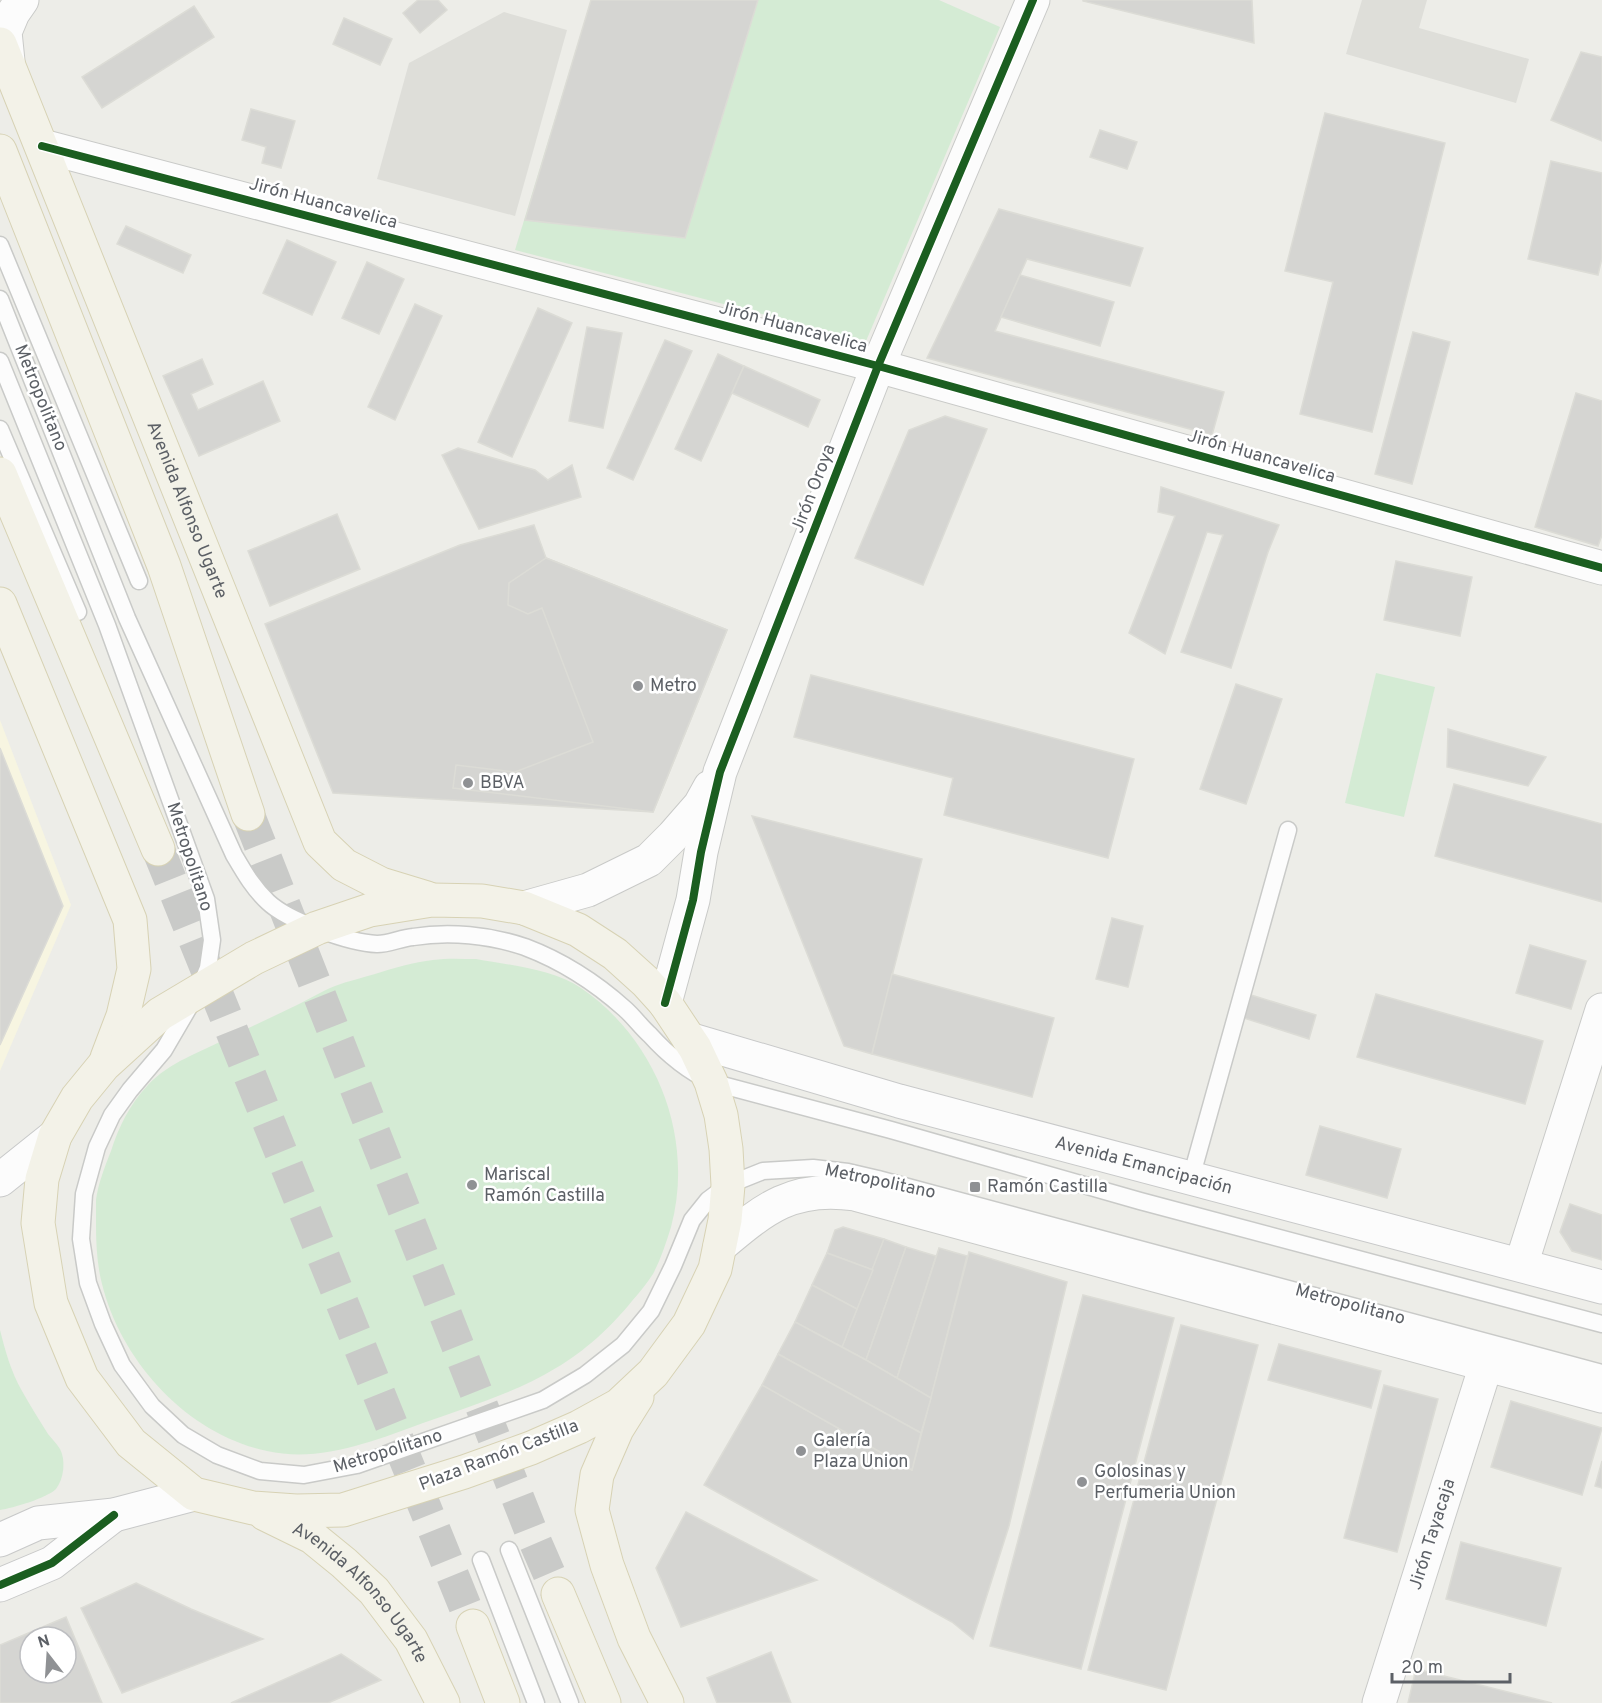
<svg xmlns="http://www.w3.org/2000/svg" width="1602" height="1703" viewBox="0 0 1602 1703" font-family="Overpass,sans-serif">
<rect width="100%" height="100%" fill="#edede8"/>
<polygon fill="#f7f5e1" points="0,720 71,905 0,1071"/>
<g fill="#deded9">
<polygon points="1362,0 1427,0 1419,28 1529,59 1516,103 1346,54"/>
<polygon points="504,12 567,30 515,216 377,179 409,63"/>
</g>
<g fill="#d4ebd4">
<polygon points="591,0 939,0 1000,27 866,341 515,250"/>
<polygon points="1376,673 1435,687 1404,817 1345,803"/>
<path d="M 476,959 C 509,965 553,969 581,988 C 657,1040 695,1138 671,1227 C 666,1243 661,1259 653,1274 C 647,1283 639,1293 632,1301 C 612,1326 584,1352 556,1368 C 515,1393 468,1407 423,1423 C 374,1441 320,1463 267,1451 C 187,1434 121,1361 102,1284 C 97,1265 96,1244 96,1225 C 96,1217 96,1208 96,1200 C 98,1184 105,1166 111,1151 C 119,1126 130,1104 148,1085 C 169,1062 201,1052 228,1038 C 251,1027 274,1016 297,1005 C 309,999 322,991 335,986 C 348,981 362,978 375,974 C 394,968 414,962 433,960 C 447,958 462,959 476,959 Z"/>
<path d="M 0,1330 C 5,1350 11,1372 22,1391 C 30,1405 39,1420 48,1434 C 52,1439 57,1444 60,1449 C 66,1460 64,1479 56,1489 C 47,1498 13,1508 0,1510 Z"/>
</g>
<g fill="#d5d5d2" stroke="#dcdcd6" stroke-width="1.5" fill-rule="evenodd">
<polygon points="418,0 438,0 447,10 420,33 403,13"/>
<polygon points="591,0 758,0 685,238 525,220"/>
<polygon points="1252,0 1254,43 1083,1 1083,0"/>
<polygon points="194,6 214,37 102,108 82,77"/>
<polygon points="344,18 392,39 380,65 333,44"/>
<polygon points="1581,52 1602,57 1602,141 1551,120"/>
<polygon points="251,109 295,121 281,168 262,163 266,147 242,140"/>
<polygon points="1325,113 1445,143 1372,432 1300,414 1333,282 1285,271"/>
<polygon points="1100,130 1137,142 1127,169 1090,157"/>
<polygon points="1551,161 1602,173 1602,258 1598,275 1528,259"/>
<polygon points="999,209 1143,248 1130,286 1027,259 995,331 1224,392 1212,435 927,358"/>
<polygon points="126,226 191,255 183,273 117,244"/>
<polygon points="287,240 336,262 312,315 263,293"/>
<polygon points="367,262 404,279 379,334 342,318"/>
<polygon points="1020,275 1114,302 1100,346 1001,317"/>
<polygon points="415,304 442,316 395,420 368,407"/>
<polygon points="538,308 572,323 512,457 478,442"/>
<polygon points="587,327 622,333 603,428 569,421"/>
<polygon points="1413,332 1450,342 1412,484 1375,474"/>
<polygon points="665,340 692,351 633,480 607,468"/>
<polygon points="718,354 744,366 701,461 675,449"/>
<polygon points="202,359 213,384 191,394 198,410 263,381 280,421 199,456 163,376"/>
<polygon points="744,366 820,400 808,427 732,393"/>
<polygon points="1576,393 1602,401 1602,535 1598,546 1535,527"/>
<polygon points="945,416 987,429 923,585 855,558 909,430"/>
<polygon points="458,448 535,470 548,480 572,465 581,497 479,529 442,455"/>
<polygon points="1161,487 1279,525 1268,552 1231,668 1181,652 1223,535 1207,532 1165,654 1129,633 1175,516 1158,512"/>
<polygon points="337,514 360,569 270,606 248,551"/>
<polygon points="534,525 546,558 727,630 653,812 333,793 265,624 460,545"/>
<polygon points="546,558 727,630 653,812 453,788 456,765 515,772 593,742 542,608 528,614 508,605 509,583"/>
<polygon points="1396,561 1472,577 1460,636 1384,620"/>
<polygon points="811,675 1134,759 1108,858 944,815 953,778 794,737"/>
<polygon points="1236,684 1282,699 1246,804 1200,789"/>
<polygon points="1448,729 1546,757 1528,786 1447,767"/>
<polygon points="0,748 63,906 0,1045"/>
<polygon points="1454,784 1602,824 1602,902 1435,856"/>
<polygon points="752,816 922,859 872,1054 844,1046"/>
<polygon points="1112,918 1143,926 1128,987 1096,979"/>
<polygon points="1530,945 1586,961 1571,1009 1516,993"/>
<polygon points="892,974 1054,1018 1032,1097 872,1054"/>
<polygon points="1376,994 1543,1041 1525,1104 1357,1057"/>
<polygon points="1251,995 1316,1015 1309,1039 1244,1018"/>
<polygon points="1320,1126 1401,1149 1387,1198 1306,1175"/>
<polygon points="1570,1204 1602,1215 1602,1260 1572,1251 1560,1232"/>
<polygon points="843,1227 884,1239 873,1270 827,1253 835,1230"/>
<polygon points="884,1239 906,1247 866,1360 842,1347"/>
<polygon points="906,1247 936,1256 897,1378 866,1360"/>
<polygon points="939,1248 967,1256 931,1398 897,1378"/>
<polygon points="969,1252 1067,1282 1009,1526 973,1639 952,1622 704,1485 762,1385 912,1470"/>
<polygon points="827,1253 873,1270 857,1309 812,1285"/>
<polygon points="812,1285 857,1309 842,1347 795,1322"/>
<polygon points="1083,1295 1174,1318 1081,1669 990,1646"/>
<polygon points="795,1322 866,1360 931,1398 921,1433 778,1354"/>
<polygon points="1181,1325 1258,1345 1166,1690 1088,1670"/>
<polygon points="1279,1344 1381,1371 1371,1408 1268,1380"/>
<polygon points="778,1354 921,1433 912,1470 762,1385"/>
<polygon points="1384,1385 1438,1399 1397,1552 1344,1538"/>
<polygon points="1511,1401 1602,1428 1582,1495 1491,1467"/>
<polygon points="1602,1461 1602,1488 1595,1486"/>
<polygon points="686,1512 817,1580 681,1627 656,1568"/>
<polygon points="1461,1542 1561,1568 1546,1626 1446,1599"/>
<polygon points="136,1583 191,1609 263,1639 122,1693 81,1608"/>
<path d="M 66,1617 L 102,1703 L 0,1703 L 0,1645 ZM 30,1637 L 66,1637 L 66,1673 L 30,1673 Z"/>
<polygon points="771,1652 791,1703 717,1703 707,1678"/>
<polygon points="341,1654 381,1680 328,1703 231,1703"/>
<polygon points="1416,1669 1552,1703 1408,1703"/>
</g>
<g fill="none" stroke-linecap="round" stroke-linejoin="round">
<g stroke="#c9cac8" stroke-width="33" stroke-dasharray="33 16" stroke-linecap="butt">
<polyline points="248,814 534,1539 558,1594"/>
<polyline points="158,849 473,1626"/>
</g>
<g stroke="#c9cac8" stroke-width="19">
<g id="lane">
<polyline points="0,245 139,581"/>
<path d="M 0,299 L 127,618 L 234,855 C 244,872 253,888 268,902 C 288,921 350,943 377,944 C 389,944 401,938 413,937 C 449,931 490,935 525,947 C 562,961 596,983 625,1009 C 634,1017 641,1027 650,1035 C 668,1055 686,1070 711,1082 L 891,1130 L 1140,1201 L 1602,1324"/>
<polyline points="0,361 107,625 206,899 212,940 208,968 199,990 164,1050 130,1090 112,1115 97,1147 84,1194 81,1239 88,1283 103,1324 122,1365 152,1406 183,1435 217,1455 260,1471 304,1475 357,1465 543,1400 585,1375 623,1345 651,1311 673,1266 692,1220 708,1200 728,1185 763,1171 813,1168 848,1172 878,1179 1602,1373"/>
<polyline points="0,429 78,612"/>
<polyline points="1191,1178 1288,830"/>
<polyline points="509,1550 570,1703"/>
<polyline points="481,1560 536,1703"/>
</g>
</g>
<g stroke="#c9cac8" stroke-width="35">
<g id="street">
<polyline points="8,61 5,32 13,13 22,0"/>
<polyline points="42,146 878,366 1602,568"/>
<polyline points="524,908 588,890 649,860 673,836 700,805 710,787"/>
<polyline points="665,1003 693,900 701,852 720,772 878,366 1033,0"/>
<path d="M 720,1246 C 765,1208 793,1185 855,1194 L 1602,1396"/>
<polyline points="1521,1265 1602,1010"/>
<path id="s1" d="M 1379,1703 L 1486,1365"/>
</g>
</g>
<g stroke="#c8c9c9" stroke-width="35">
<g id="secondary">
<path id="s2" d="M 689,1039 L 899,1101 L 1602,1287"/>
<polyline points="0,1180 55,1136"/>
<polyline points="0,1540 38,1523 114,1515 194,1494"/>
<polyline points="0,1585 52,1563 114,1515"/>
</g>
</g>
<g stroke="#d7d2b4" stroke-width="35">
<g id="primary">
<path id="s3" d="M 0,44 L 320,842 L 344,865 L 381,884 L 427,898"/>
<polyline points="0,151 164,566 248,814"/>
<polyline points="0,474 158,849"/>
<polyline points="0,604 130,920 134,969 123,1016 107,1058"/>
<polygon points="432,900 482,901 524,908 578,930 615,954 646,982 665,1003 695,1048 711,1082 721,1115 726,1149 728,1185 725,1220 715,1269 689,1324 653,1373 619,1405 579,1427 531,1448 464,1472 343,1510 296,1511 253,1508 194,1494 131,1443 82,1378 51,1303 38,1223 42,1179 55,1136 77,1098 104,1065 160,1014 254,958 317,928 370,910"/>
<polyline points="637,1397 617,1429 597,1475 592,1510 607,1565 634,1638 667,1703"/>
<path id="s4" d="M 265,1514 L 312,1537 L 344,1563 L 374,1591 L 411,1640 L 443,1703"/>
<polyline points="558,1594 604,1703"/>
<polyline points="473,1626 503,1703"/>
</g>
</g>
<use href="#lane" stroke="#fcfcfc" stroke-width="16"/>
<use href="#street" stroke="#fcfcfc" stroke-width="33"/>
<use href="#secondary" stroke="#fcfcfc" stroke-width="33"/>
<use href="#primary" stroke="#f3f2e8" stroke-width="33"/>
<g stroke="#fff" stroke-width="11">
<g id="cycleway">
<polyline points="42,146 878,366 1602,568"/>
<polyline points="665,1003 693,900 701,852 720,772 878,366 1033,0"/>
<polyline points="0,1585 52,1563 114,1515"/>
</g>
</g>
<use href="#cycleway" stroke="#1b5e20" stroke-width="8"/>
</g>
<g fill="#8f9194" stroke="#fff" stroke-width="2">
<circle cx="638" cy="686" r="6"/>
<circle cx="468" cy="783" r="6"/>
<circle cx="472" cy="1185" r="6"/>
<rect x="969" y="1181" width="12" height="12" rx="3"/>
<circle cx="801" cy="1451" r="6"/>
<circle cx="1082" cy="1482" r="6"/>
</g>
<g text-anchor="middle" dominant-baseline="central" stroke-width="5" stroke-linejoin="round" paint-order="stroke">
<g font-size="18" fill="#5c6066" stroke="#fff">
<text transform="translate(323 204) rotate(15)">Jirón Huancavelica</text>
<text transform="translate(793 328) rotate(15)">Jirón Huancavelica</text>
<text transform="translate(40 398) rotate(68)">Metropolitano</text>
<text transform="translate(1261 457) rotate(16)">Jirón Huancavelica</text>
<text transform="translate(814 489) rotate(-69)">Jirón Oroya</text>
<text stroke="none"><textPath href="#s3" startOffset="502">Avenida Alfonso Ugarte</textPath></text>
<text transform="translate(189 857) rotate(72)">Metropolitano</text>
<text stroke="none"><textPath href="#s2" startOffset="472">Avenida Emancipación</textPath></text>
<text transform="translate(880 1182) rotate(12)">Metropolitano</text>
<text transform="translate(1350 1305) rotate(15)">Metropolitano</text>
<text transform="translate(388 1452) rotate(-17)">Metropolitano</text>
<text transform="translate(499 1456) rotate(-21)">Plaza Ramón Castilla</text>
<text stroke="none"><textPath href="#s1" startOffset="177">Jirón Tayacaja</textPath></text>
<text stroke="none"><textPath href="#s4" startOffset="126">Avenida Alfonso Ugarte</textPath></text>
</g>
<g font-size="18" fill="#5c6066" stroke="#fff" text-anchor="start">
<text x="650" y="686">Metro</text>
<text x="480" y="783">BBVA</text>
<text x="484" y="1175">Mariscal<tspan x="484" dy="21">Ramón Castilla</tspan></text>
<text x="987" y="1187">Ramón Castilla</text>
<text x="813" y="1441">Galería<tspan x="813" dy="21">Plaza Union</tspan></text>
<text x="1094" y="1472">Golosinas y<tspan x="1094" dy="21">Perfumeria Union</tspan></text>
</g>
</g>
<g transform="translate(48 1655) rotate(343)"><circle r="28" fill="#ffffff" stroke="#bebfc2" stroke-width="1.5"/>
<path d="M0-4.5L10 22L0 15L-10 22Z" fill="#8f9194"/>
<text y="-9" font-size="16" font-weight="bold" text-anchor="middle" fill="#5c6066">N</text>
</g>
<path d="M1392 1673v9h118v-9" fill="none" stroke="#5c6066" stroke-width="3"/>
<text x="1401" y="1673" font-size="18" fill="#5c6066" stroke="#ffffff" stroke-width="4.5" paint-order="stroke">20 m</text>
</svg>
